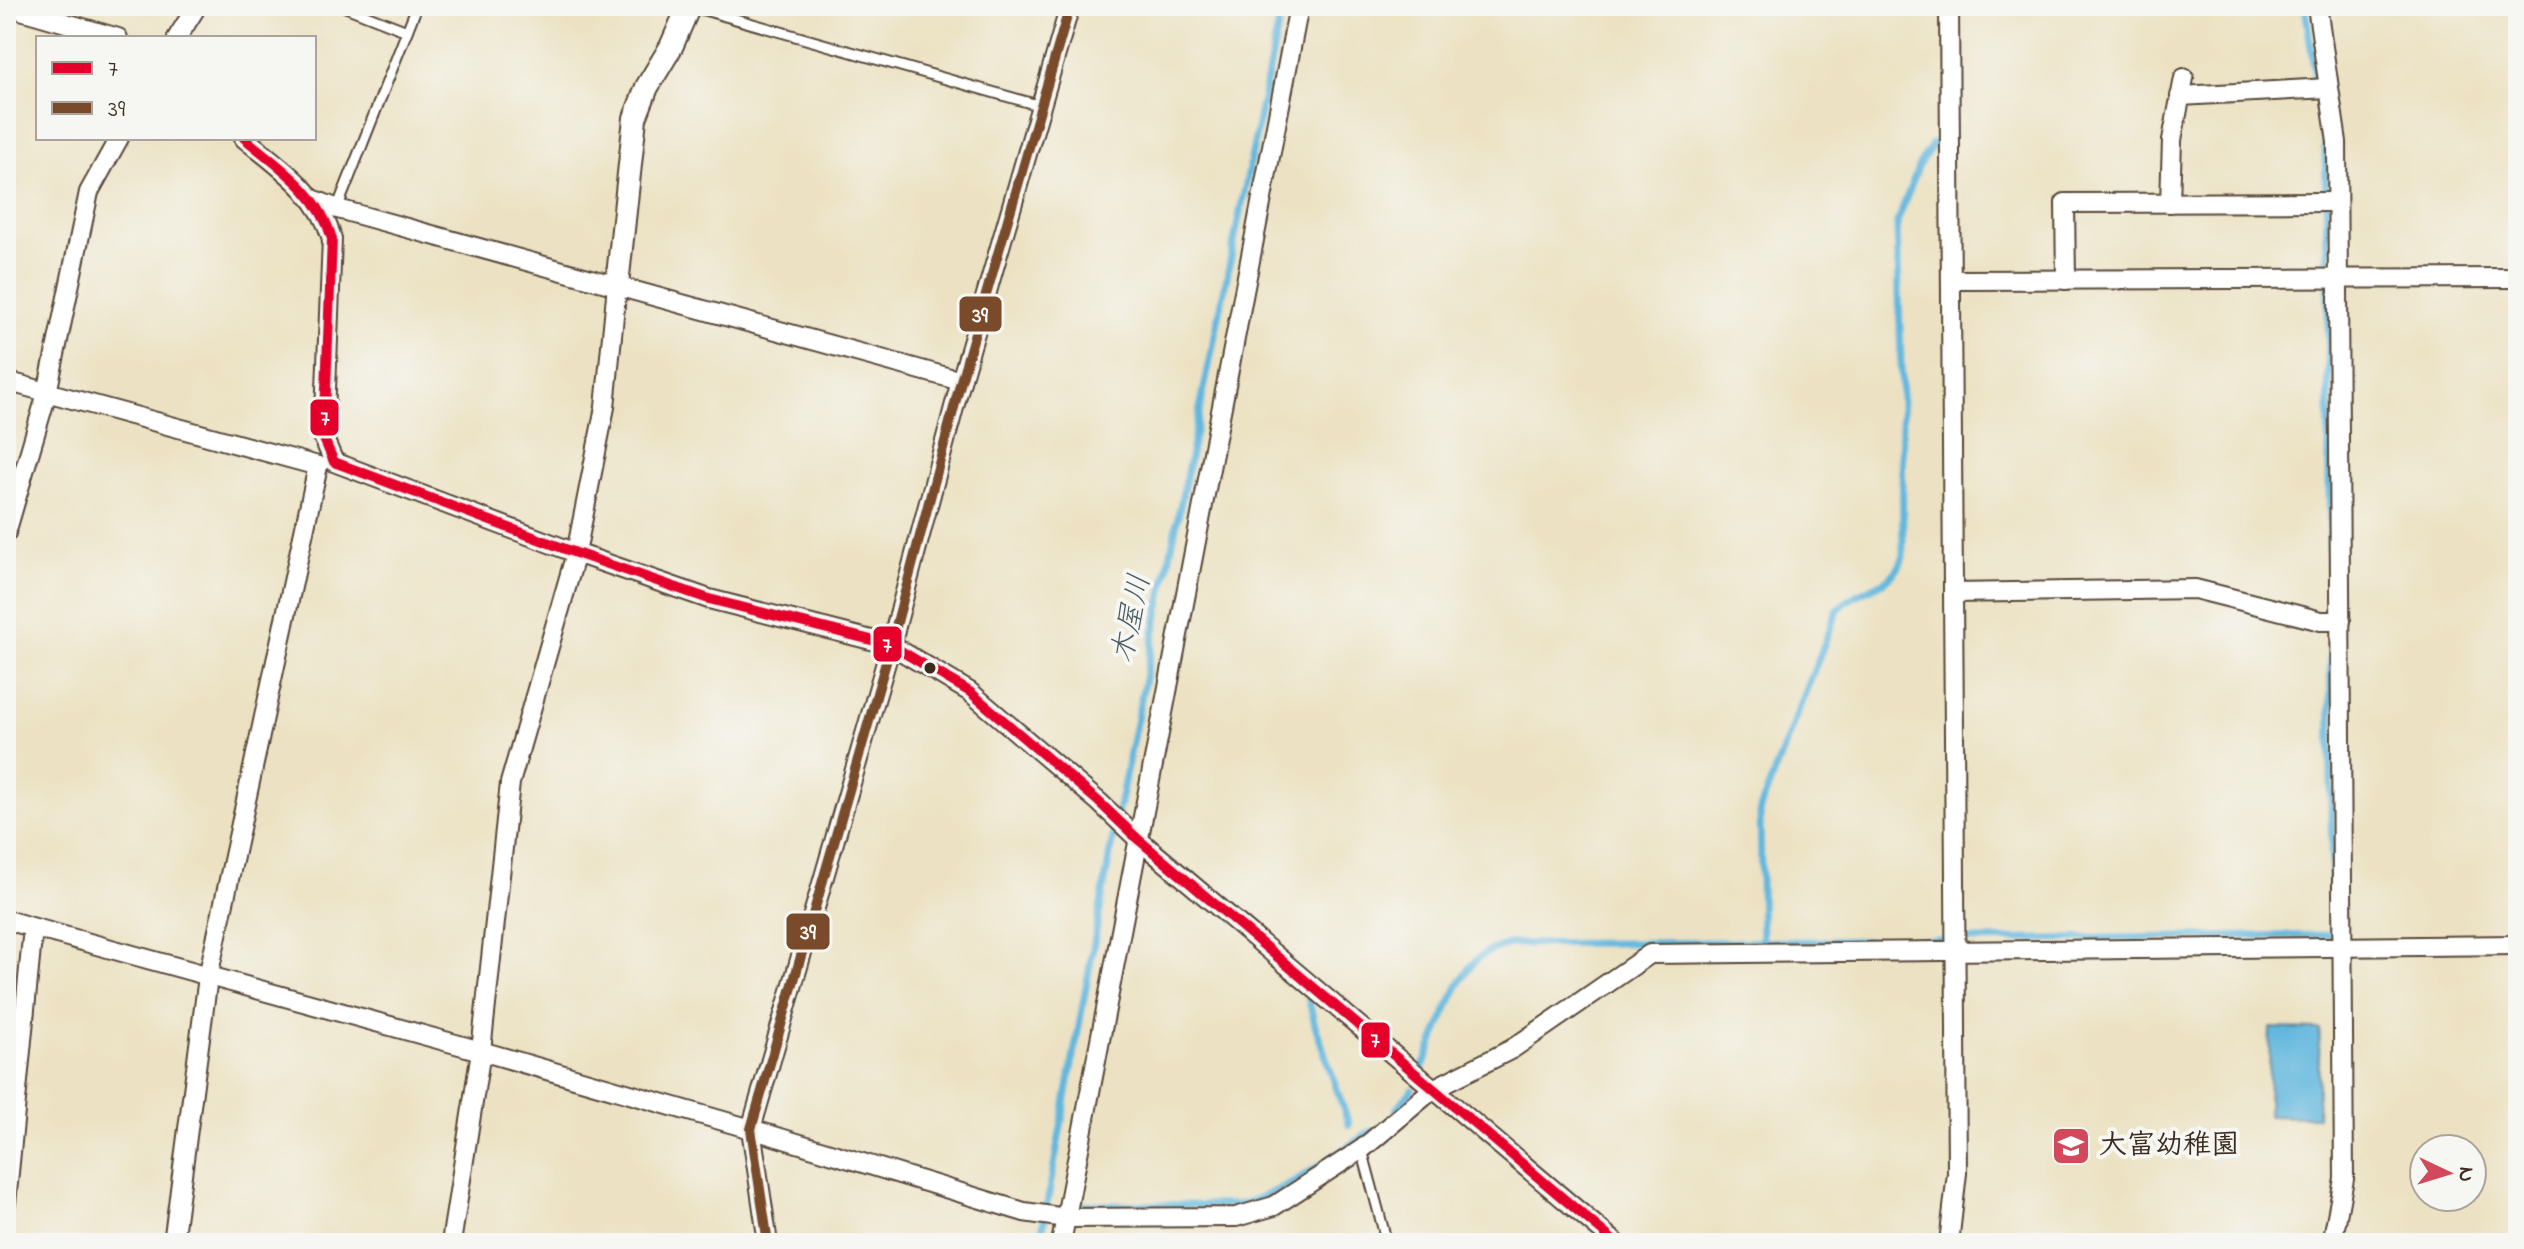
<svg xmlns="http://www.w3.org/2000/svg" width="2524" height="1249" viewBox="0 0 2524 1249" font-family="'Indie Flower','Klee One',sans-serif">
<rect width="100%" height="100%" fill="#f6f6f2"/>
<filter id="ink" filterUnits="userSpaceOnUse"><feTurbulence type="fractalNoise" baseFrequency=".0125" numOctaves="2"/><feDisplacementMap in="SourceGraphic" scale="16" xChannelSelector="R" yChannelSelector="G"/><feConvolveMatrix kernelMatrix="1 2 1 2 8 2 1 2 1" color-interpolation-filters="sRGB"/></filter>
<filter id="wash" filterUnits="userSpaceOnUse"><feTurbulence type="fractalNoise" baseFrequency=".006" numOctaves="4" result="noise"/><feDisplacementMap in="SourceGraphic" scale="32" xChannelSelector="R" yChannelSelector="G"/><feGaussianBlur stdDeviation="1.8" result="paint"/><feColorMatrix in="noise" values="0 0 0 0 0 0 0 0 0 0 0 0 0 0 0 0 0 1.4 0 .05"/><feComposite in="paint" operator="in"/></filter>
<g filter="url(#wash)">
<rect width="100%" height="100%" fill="#ece2c3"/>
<polygon fill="#62b7de" stroke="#4e707e" stroke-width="2" points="2270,1028 2320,1029 2317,1117 2268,1116"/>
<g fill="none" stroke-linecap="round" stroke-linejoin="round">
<g stroke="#62b7de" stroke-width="7">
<polyline points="1971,940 2332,935 2328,290 2325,145 2305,6"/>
<path d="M 1762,942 L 1760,809 L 1837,611 C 1859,584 1893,591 1903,557 L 1902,400 L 1897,222 L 1919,165 L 1933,143"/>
<polyline points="1308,997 1315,1025 1349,1125"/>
<path d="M 1422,1069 C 1435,1041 1457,973 1480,957 C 1489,950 1498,947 1509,944 L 1940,940"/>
<polyline points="1396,1110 1412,1090"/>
<path d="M 1081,1205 L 1238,1205 C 1288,1192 1328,1159 1371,1131"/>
<polyline points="1040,1243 1114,831 1282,6"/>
</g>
</g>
</g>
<g filter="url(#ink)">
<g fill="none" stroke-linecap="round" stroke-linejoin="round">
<g stroke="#564637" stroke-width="13">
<g id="service">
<polyline points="343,6 407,31"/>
<polyline points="690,6 1041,106"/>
<polyline points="336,211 417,6"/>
<polyline points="1362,1150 1387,1243"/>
</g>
</g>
<g stroke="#564637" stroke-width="22">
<g id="minor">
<polyline points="7,6 118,38"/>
<polyline points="1949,6 1957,1173 1949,1243"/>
<polyline points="2317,6 2337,142 2344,1179 2332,1243"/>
<polyline points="177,38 197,6"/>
<polyline points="2180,96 2328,88"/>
<path d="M 244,138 C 279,167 319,192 332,239 L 324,439 L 334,462 L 576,553 L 709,599 L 891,645 L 970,692 L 1099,802 L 1139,840 L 1616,1243"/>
<polyline points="315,200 338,209 961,381"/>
<polyline points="2170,203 2172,140 2184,78"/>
<polyline points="1951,280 2518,278"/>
<polyline points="2066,280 2065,203 2337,202"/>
<polyline points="6,381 318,466 208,977 173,1243"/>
<polyline points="6,533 47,393 89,192 119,138"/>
<polyline points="1954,593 2195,589 2321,621 2341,621"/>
<polyline points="6,920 481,1051 751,1129 1024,1212 1066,1218 1236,1217 1274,1206 1362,1149 1433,1089 1512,1049 1650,954 2518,945"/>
<polyline points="6,1203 33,928"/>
<polyline points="451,1243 481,1051 510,783 576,553 605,407 617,285"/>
<polyline points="768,1243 751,1129 891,645 961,381 1070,6"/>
<polyline points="1061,1243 1299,6"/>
</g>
</g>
<g stroke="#564637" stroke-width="26">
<polyline id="tertiary" points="617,285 635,118 647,87 671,47 689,6"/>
</g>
<use href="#service" stroke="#fff" stroke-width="9"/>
<use href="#minor" stroke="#fff" stroke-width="18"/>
<use href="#tertiary" stroke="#fff" stroke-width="22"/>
<g stroke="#f6f6f2" stroke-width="16">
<path id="bus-1" d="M 244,138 C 279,167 319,192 332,239 L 324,439 L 334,462 L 576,553 L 709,599 L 891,645 L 970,692 L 1099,802 L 1139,840 L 1616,1243"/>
</g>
<g stroke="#f6f6f2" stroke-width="16">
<polyline id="bus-2" points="768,1243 751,1129 891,645 961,381 1070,6"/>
</g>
<use href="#bus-1" stroke="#e4002b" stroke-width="10"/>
<use href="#bus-2" stroke="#7a4b2a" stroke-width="10"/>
</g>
</g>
<defs>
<g id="school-square" transform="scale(2)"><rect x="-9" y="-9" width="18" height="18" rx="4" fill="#d1495b" stroke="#f6f6f2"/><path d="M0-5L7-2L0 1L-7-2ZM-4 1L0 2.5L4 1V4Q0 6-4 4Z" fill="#fff"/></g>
</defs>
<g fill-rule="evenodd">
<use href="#school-square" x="2071" y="1146"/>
</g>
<circle fill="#3b2a1e" stroke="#f6f6f2" stroke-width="3" cx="930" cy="668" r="7"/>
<g text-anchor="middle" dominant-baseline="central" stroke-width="8" stroke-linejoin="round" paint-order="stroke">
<g font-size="28" font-weight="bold" fill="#3b2a1e" stroke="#f6f6f2" text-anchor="start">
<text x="2099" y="1146">大富幼稚園</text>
</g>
<g font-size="30" font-style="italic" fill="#495b61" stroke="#f6f6f2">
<text transform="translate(1133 619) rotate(-78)">木屋川</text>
</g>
</g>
<g stroke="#f6f6f2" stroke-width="3">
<rect x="958" y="295" width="45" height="38" rx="8" fill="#7a4b2a"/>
<rect x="309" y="398" width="31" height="39" rx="8" fill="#e4002b"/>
<rect x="872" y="625" width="31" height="38" rx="8" fill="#e4002b"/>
<rect x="785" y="912" width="46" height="39" rx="8" fill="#7a4b2a"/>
<rect x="1360" y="1021" width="31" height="38" rx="8" fill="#e4002b"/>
</g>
<g font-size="22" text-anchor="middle" font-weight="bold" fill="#fff">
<text x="980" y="322">39</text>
<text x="325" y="425">7</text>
<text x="887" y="652">7</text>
<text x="808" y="939">39</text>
<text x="1375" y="1047">7</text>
</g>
<rect width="2524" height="1249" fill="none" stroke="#f6f6f2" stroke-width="32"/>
<rect x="36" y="36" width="280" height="104" fill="#f6f6f2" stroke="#aba49d" stroke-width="2"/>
<rect x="52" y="62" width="40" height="12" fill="#e4002b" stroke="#aba49d" stroke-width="2"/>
<text x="108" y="76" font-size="24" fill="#3b2a1e">7</text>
<rect x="52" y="102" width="40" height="12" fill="#7a4b2a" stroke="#aba49d" stroke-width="2"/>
<text x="108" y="116" font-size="24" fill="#3b2a1e">39</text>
<g transform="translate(2448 1173) rotate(94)"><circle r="38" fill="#f6f6f2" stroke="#aba49d" stroke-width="2"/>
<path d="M0-6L14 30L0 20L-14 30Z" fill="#d1495b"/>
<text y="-12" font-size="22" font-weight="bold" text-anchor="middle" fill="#3b2a1e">N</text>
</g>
</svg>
